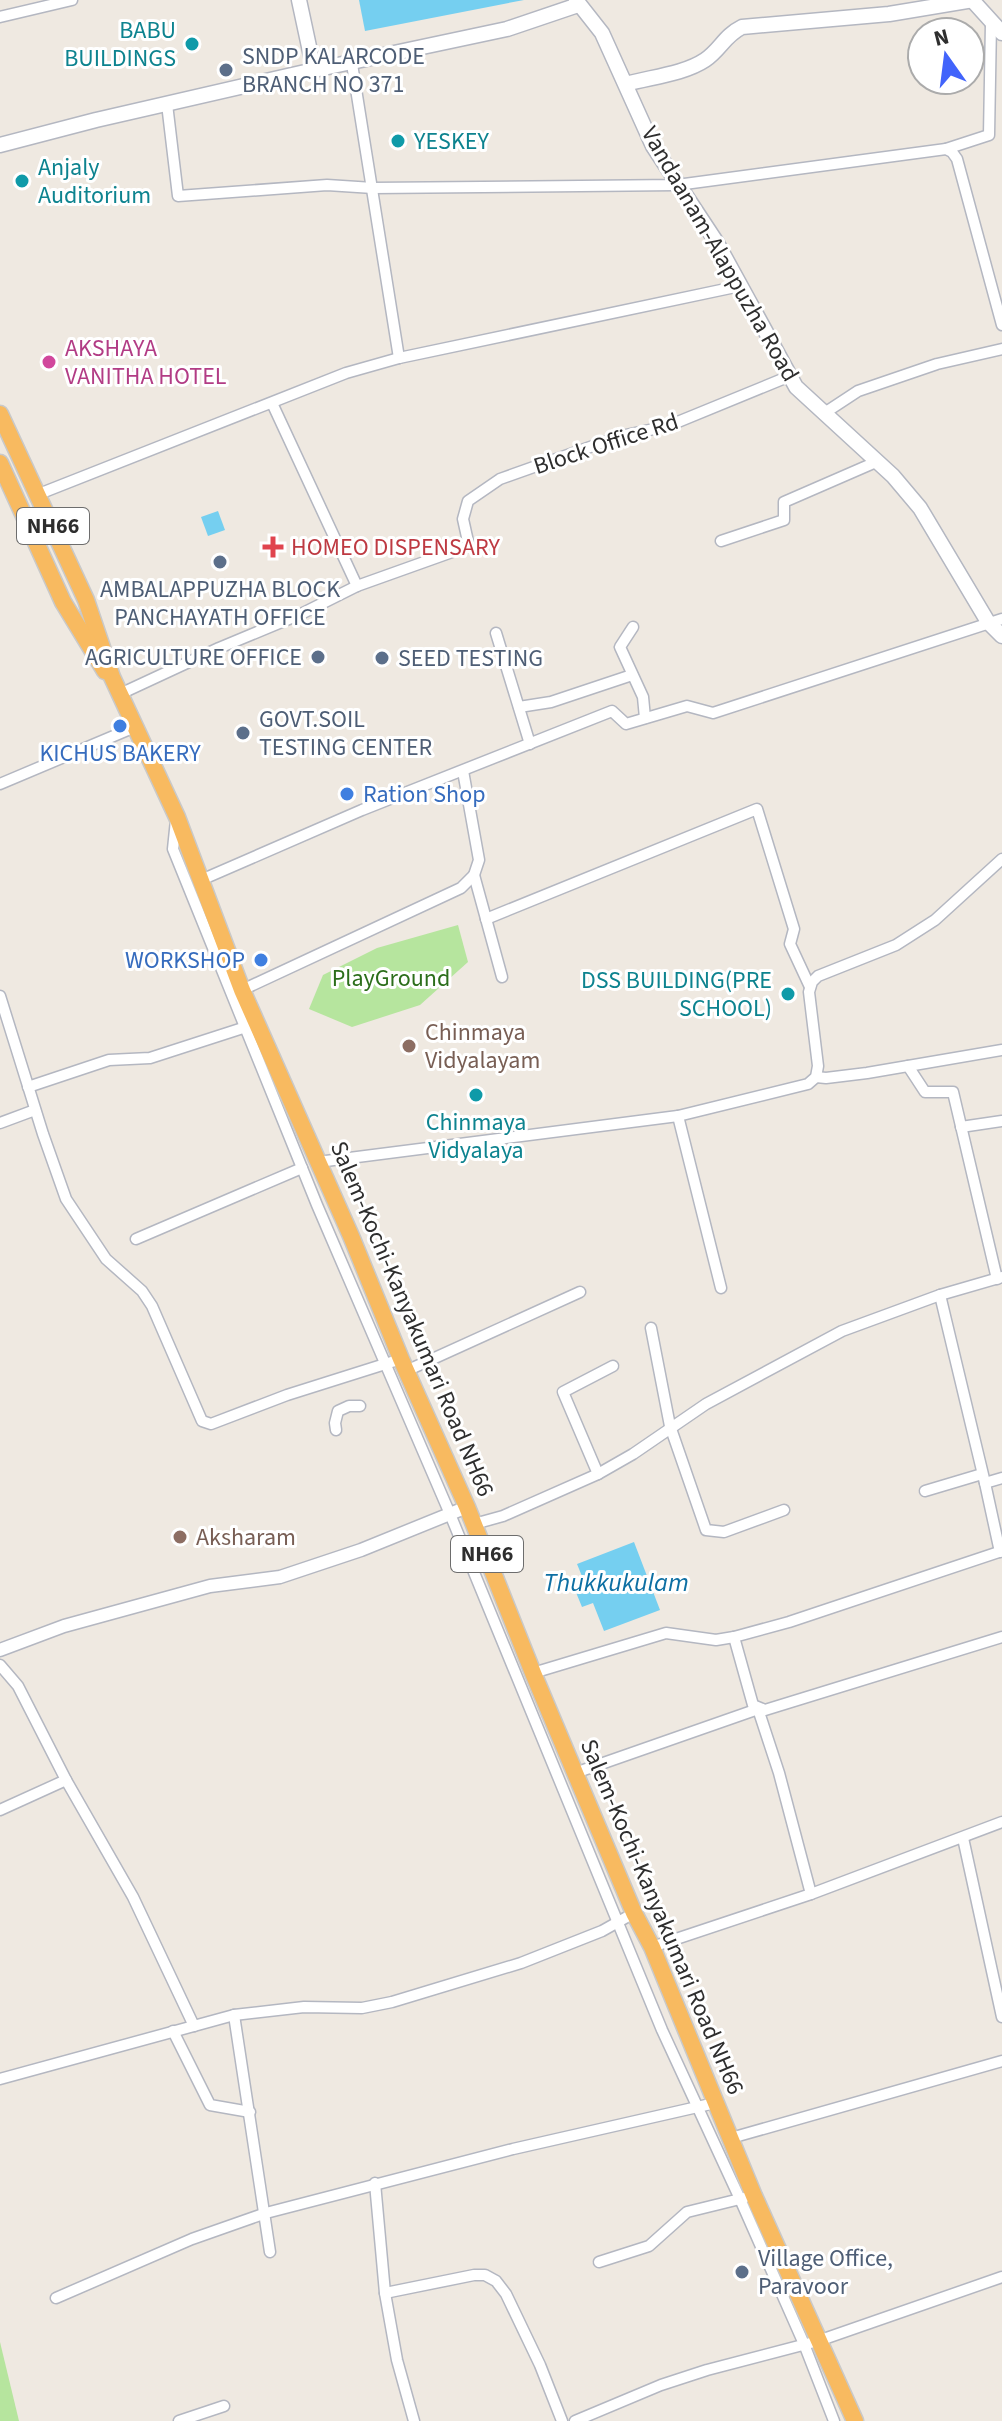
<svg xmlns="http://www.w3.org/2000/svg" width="1002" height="2421" viewBox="0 0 1002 2421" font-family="'Source Sans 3',sans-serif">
<rect width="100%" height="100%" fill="#efe9e1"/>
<g fill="#b6e59e">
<polygon points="458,925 468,962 420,1005 352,1027 309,1009 323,975 377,948"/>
<polygon points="0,2342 19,2421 0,2421"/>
</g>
<g fill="#75cff0">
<polygon points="359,0 524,0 365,31"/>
<polygon points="218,511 225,530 208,536 201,517"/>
<polygon points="634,1542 660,1610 604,1631 593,1603 582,1607 575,1590 586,1586 577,1564"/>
</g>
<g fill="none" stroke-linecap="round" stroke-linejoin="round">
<g stroke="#b4b7c1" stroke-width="13">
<g id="minor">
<polyline points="0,17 72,0"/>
<polyline points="352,64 399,358"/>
<polyline points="167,104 178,196 327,185 373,188 677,185 946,149 952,152 957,159 1002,325"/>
<polyline points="946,149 989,135 991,23"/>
<polyline points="272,403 357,586"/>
<polyline points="823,414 858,391 937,364 1002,349"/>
<polyline points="39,494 346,373 399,358 740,286"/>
<polyline points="721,541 784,520 784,502 876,462"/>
<polyline points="633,627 620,647 643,697 645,718"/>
<polyline points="496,633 530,744"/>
<polyline points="120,694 219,648 301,614 357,586 469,546 463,519 468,501 500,479 621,436 668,426 790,376"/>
<polyline points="519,707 551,702 632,675"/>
<polyline points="0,784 135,727"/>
<polyline points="176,820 173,849 317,1205 450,1514 662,2030 740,2199 804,2344 834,2421"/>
<polyline points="474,875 502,977"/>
<polyline points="201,880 362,810 612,711 626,724 687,706 713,713 1002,619"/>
<polyline points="486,919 757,809 794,929 790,944 810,987"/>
<polyline points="242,990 461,888 474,875 479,860 463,771"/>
<polyline points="0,996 43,1134 66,1199 106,1259 142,1291 152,1306 202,1421 211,1424 287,1395 401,1359"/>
<polyline points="908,1066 925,1092 953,1092 997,1279"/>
<polyline points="816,1077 826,1078 867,1073 1002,1050"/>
<polyline points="28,1087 109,1060 150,1058 246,1027"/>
<polyline points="678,1116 721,1288"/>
<polyline points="0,1123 35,1110"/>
<polyline points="961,1127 1002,1121"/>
<polyline points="318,1162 678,1116 808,1084 816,1077 818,1066 809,992 812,982 818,976 896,945 935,920 1002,859"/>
<polyline points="136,1239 302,1168"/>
<polyline points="940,1295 985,1483"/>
<polyline points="651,1328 670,1426 706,1530 724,1532 784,1510"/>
<polyline points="406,1371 580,1292"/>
<polyline points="336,1430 335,1423 338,1411 349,1406 360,1406"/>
<polyline points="598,1474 563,1392 613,1366"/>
<polyline points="925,1491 982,1474"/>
<polyline points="474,1524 503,1516 598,1474 633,1454 706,1404 842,1331 940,1295 1002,1277"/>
<polyline points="1000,1552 985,1483 1002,1478"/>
<polyline points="734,1637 753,1705 765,1710 1002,1637"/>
<polyline points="0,1665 18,1686 66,1780 133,1897 194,2026"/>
<polyline points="533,1673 666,1633 716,1640 734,1637 789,1622 1002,1551"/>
<polyline points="575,1773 758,1709 779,1773 811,1894"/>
<polyline points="0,1810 66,1780"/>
<polyline points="963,1838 1002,2017"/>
<polyline points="652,1947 811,1894 1002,1822"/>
<polyline points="234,2015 270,2252"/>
<polyline points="173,2031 210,2105 250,2112"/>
<polyline points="0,2079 234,2015 304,2007 362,2008 392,2002 521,1963 602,1931 634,1913"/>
<polyline points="731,2138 1002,2061"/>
<polyline points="375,2183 385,2293 397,2360 414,2421"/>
<polyline points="599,2262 649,2246 687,2212 744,2198"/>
<polyline points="385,2293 474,2275 485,2275 496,2281 506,2294 540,2365 562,2421"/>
<polyline points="56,2298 192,2239 266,2213 513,2149 715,2103"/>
<polyline points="179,2421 224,2406"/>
<polyline points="575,2421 661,2385 707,2370 818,2341 1002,2277"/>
</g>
</g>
<g stroke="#b4b7c1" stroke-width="15">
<polyline id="tertiary" points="0,1650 64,1626 210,1586 280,1577 361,1550 467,1507"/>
</g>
<g stroke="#b4b7c1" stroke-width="17">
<g id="secondary">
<polyline points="299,0 314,70"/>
<polyline points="576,0 602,33 653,146 717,243 796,387 893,476 920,508 988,622 1002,636"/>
<polyline points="973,1 1002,33"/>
<path d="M 626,84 C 651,77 684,74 705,60 C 721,49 724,36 742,27 L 889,14 L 973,0"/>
<polyline points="0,145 96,120 314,70 507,29 578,5"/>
</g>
</g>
<g stroke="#c9c9c9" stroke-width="19">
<g id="trunk">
<polyline points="0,414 86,600 112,677 177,817 242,990 351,1236 401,1359 467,1507 533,1673 634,1913 652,1947 754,2196 855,2421"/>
<polyline points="0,463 63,602 105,671"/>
</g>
</g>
<use href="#minor" stroke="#fff" stroke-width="10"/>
<use href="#tertiary" stroke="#fff" stroke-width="12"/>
<use href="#secondary" stroke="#fff" stroke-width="14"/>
<use href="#trunk" stroke="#f8ba60" stroke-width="16"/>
</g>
<g fill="#0f9aa8" stroke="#fff" stroke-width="3">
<circle cx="192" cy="44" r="8"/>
<circle cx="398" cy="141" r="8"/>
<circle cx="22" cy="181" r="8"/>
<circle cx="788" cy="994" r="8"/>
<circle cx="476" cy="1095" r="8"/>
</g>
<g fill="#5c6f8a" stroke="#fff" stroke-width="3">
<circle cx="226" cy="70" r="8"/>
<circle cx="220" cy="562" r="8"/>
<circle cx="318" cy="657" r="8"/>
<circle cx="382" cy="658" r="8"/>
<circle cx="243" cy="733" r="8"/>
<circle cx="742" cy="2272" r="8"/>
</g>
<circle fill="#d1479c" stroke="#fff" stroke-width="3" cx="49" cy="362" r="8"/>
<path fill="#e0444e" stroke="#fff" stroke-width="3" d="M269 535h8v8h8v8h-8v8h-8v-8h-8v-8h8z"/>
<g fill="#3f7fe0" stroke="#fff" stroke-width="3">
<circle cx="120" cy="726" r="8"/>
<circle cx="347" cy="794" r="8"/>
<circle cx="261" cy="960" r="8"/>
</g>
<g fill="#8d6e63" stroke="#fff" stroke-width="3">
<circle cx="409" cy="1046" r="8"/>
<circle cx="180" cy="1537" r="8"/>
</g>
<g text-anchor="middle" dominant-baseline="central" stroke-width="6" stroke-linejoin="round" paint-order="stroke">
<g fill="#fff" stroke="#6d6d6d" stroke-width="2">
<rect x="17" y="508" width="72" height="36" rx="6"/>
<rect x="451" y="1536" width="72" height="36" rx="6"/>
</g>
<g font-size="22" font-weight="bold" fill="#2e2e2e">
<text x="53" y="526">NH66</text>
<text x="487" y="1554">NH66</text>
</g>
<g font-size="24" fill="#0d838f" stroke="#fff" text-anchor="end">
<text x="176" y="30">BABU<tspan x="176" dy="28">BUILDINGS</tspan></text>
<text x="414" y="141" text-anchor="start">YESKEY</text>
<text x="38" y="167" text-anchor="start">Anjaly<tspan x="38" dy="28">Auditorium</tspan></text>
<text x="772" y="980">DSS BUILDING(PRE<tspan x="772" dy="28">SCHOOL)</tspan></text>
<text x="476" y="1122" text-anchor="middle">Chinmaya<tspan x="476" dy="28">Vidyalaya</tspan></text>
</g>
<g font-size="24" fill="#4e5e75" stroke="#fff" text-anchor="start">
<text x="242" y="56">SNDP KALARCODE<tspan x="242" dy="28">BRANCH NO 371</tspan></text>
<text x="220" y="589" text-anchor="middle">AMBALAPPUZHA BLOCK<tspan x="220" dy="28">PANCHAYATH OFFICE</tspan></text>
<text x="302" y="657" text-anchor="end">AGRICULTURE OFFICE</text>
<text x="398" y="658">SEED TESTING</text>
<text x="259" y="719">GOVT.SOIL<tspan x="259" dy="28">TESTING CENTER</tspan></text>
<text x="758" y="2258">Village Office,<tspan x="758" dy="28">Paravoor</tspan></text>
</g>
<g font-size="24" fill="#2e2e2e" stroke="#fff">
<text transform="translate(720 254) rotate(60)">Vandaanam-Alappuzha Road</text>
<text transform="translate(606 444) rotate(-18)">Block Office Rd</text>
<text transform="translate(412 1319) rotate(67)">Salem-Kochi-Kanyakumari Road NH66</text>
<text transform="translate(662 1917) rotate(67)">Salem-Kochi-Kanyakumari Road NH66</text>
</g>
<g font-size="24" fill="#b23c85" stroke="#fff" text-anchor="start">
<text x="65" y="348">AKSHAYA<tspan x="65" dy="28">VANITHA HOTEL</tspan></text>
</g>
<g font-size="24" fill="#be3a42" stroke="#fff" text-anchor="start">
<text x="291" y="547">HOMEO DISPENSARY</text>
</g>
<g font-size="24" fill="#366cbe" stroke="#fff">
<text x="120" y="753">KICHUS BAKERY</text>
<text x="363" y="794" text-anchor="start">Ration Shop</text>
<text x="245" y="960" text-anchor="end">WORKSHOP</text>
</g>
<g font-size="24" fill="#2c6e1b" stroke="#fff">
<text x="391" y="978">PlayGround</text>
</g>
<g font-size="24" fill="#785e54" stroke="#fff" text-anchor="start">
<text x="425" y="1032">Chinmaya<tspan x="425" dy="28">Vidyalayam</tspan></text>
<text x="196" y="1537">Aksharam</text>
</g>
<g font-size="26" font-style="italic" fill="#0d6fa3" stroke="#fff">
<text x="616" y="1582">Thukkukulam</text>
</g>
</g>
<g transform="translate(946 56) rotate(346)"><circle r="38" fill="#ffffff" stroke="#ababab" stroke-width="2"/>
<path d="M0-6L14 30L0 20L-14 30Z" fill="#4264fb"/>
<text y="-12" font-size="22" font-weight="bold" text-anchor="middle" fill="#2e2e2e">N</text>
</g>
</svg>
